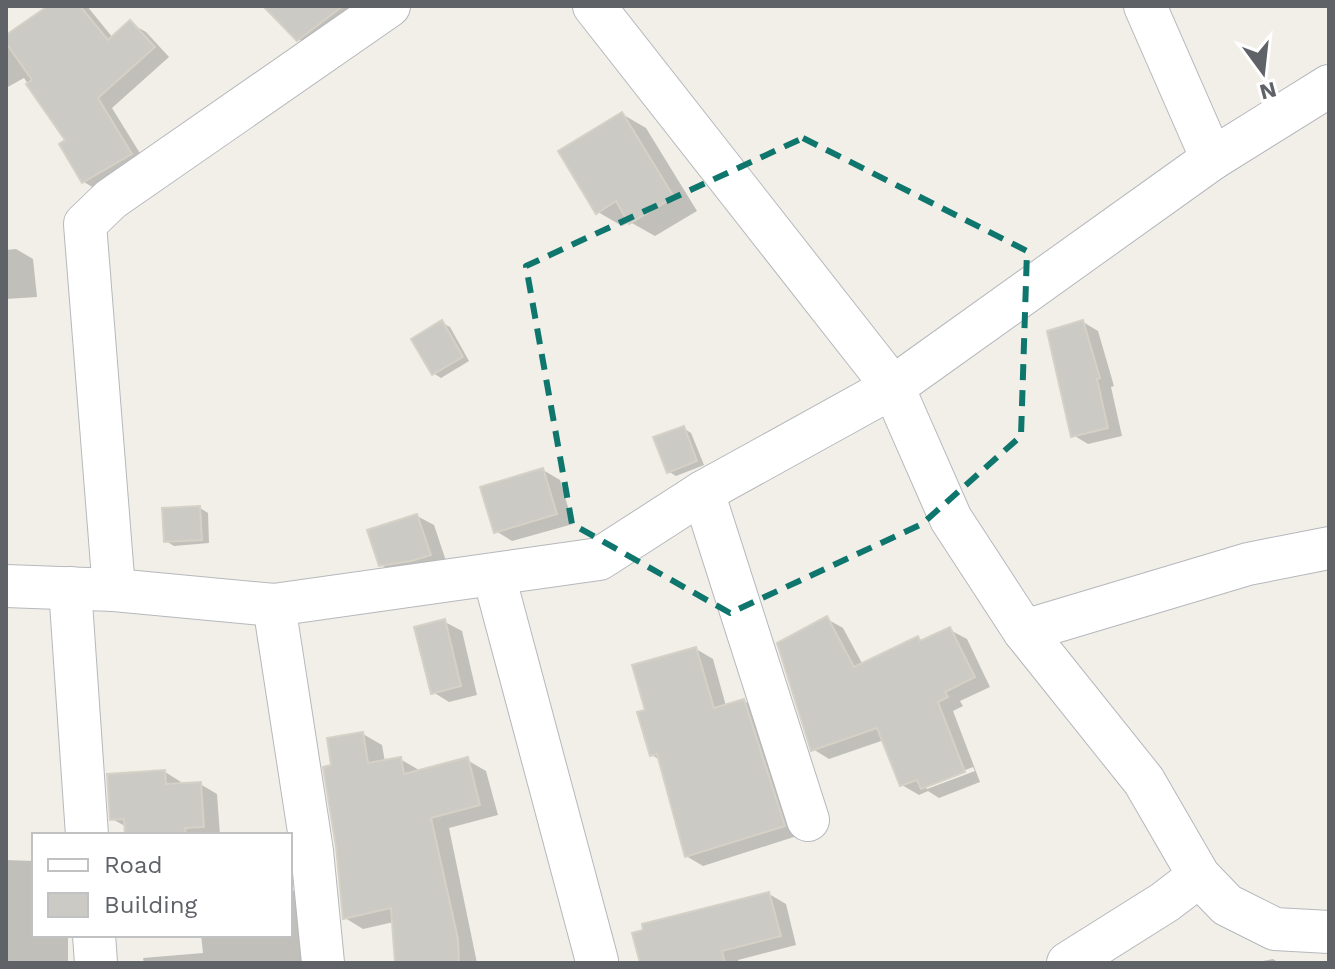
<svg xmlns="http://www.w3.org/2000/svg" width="1335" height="969" viewBox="0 0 1335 969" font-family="'Work Sans',sans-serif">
<rect width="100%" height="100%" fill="#f1efe8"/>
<g fill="#0003" fill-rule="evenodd">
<polygon points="52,6 87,6 113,38 130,23 146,32 169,57 112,108 146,163 99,191 84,182 68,141 24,78 6,88 6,38"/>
<polygon points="271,6 353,6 315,49 298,39"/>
<polygon points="622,114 646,128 697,211 655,236 630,222 622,226 598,212"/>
<polygon points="16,249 33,259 37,297 6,299 6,250"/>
<polygon points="1083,322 1098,331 1114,386 1111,387 1122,436 1088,444 1073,435"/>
<polygon points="442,323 450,327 469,361 441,378 433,373"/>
<polygon points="683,428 691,433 704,465 676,476 668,471"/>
<polygon points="543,470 560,480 573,524 512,541 496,531"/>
<polygon points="200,508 208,513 209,543 174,546 166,541"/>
<polygon points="417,516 434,525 447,564 398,574 381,565"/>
<path d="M 827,619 L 843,628 L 863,665 L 918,638 L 924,642 L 950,630 L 967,639 L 990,687 L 960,701 L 963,706 L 953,711 L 980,782 L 939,798 L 928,791 L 919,795 L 902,785 L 884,740 L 829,759 L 813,749 ZM 973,767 L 975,771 L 927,789 L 924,786 Z"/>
<polygon points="445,622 462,631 477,695 449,702 433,692"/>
<polygon points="696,649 713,659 726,706 744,701 760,710 800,835 703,866 686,856 660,760 652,755 647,712"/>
<polygon points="363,734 382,745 385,762 400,759 419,770 467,760 486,771 498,815 449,828 477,963 397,963 394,922 363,929 345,918 333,767"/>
<polygon points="165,772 181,782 182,785 200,784 217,794 220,835 127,835 127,827 112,819"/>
<polygon points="6,860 34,861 34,935 68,935 68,963 6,963"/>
<polygon points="290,889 308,898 314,963 144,963 143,958 203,953 201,935 290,935"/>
<polygon points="769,894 786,904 796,945 738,960 739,963 642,963"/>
<polygon points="1273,959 1279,963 1253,963"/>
</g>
<g fill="#cccac5" stroke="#d6d1c6" stroke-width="2">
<polygon points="48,6 80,6 108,40 130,20 155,47 98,98 132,154 82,183 59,144 65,140 26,84 32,80 6,43 6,35"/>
<polygon points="263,6 343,6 297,41"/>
<polygon points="622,112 674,197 629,224 616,201 596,214 558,151"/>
<polygon points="442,320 463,357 432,375 411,339"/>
<polygon points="1083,320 1100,378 1097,379 1108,428 1071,437 1047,331"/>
<polygon points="684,426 697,461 667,473 653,437"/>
<polygon points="543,468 557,514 494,533 480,487"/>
<polygon points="200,506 202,540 164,542 162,508"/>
<polygon points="417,514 431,555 411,561 379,566 367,530"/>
<polygon points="827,616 854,667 918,636 920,641 950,627 975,677 945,692 948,697 938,702 965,772 921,789 917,780 900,786 877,728 811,751 777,643"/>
<polygon points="445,619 461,686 431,694 414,627"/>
<polygon points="696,647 714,708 744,699 785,826 685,857 657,754 650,756 637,712 645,710 632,665"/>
<polygon points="363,732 368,763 401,757 404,774 468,757 480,805 431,818 458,939 459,963 395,963 391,908 343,919 336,847 323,767 331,765 327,738"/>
<polygon points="165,770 166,784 201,782 204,827 185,828 186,835 125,835 124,819 110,820 107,774"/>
<polygon points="769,892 781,936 722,951 725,963 640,963 632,933 643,930 642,924"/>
</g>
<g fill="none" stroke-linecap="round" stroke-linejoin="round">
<g stroke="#b5b8bc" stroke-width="44">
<g id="minor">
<polyline points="594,6 893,387 951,519 1024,631 1144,781 1199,876 1227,905 1275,929 1329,932"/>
<polyline points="1145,6 1212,159"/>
<polyline points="703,492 808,820"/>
<polyline points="494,576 597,961"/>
<polyline points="6,586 114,590 274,605 599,559 703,492 893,387 1212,159 1329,86"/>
<polyline points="70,588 87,835"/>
<polyline points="114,590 85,224 111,199 389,6"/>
<polyline points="274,605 312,851 323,963"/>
<polyline points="1024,631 1248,564 1329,548"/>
<polyline points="94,935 96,963"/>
<polyline points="1068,963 1165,902 1199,876"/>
</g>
</g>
<use href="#minor" stroke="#fff" stroke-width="42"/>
</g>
<path fill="none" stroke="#0f766e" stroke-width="6" stroke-dasharray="16 10" stroke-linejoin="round" d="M 803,138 L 1027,251 L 1021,436 L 922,524 L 730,613 L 572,524 L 526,266 Z"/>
<rect width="1335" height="969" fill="none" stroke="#5f6368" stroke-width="16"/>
<rect x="32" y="833" width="260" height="104" fill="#ffffff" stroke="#bfc1c3" stroke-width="2"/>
<rect x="48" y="859" width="40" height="12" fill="#ffffff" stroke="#bfc1c3" stroke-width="2"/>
<text x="104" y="873" font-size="24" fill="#5f6368">Road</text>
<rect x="48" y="893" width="40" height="24" fill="#cccac5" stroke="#bfc1c3" stroke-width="2"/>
<text x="104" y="913" font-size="24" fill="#5f6368">Building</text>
<g transform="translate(1263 72) rotate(165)" stroke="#ffffff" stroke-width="6" paint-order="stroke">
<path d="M0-6L14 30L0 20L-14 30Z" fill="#5f6368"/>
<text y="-12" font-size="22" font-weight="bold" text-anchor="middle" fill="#5f6368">N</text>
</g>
</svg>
